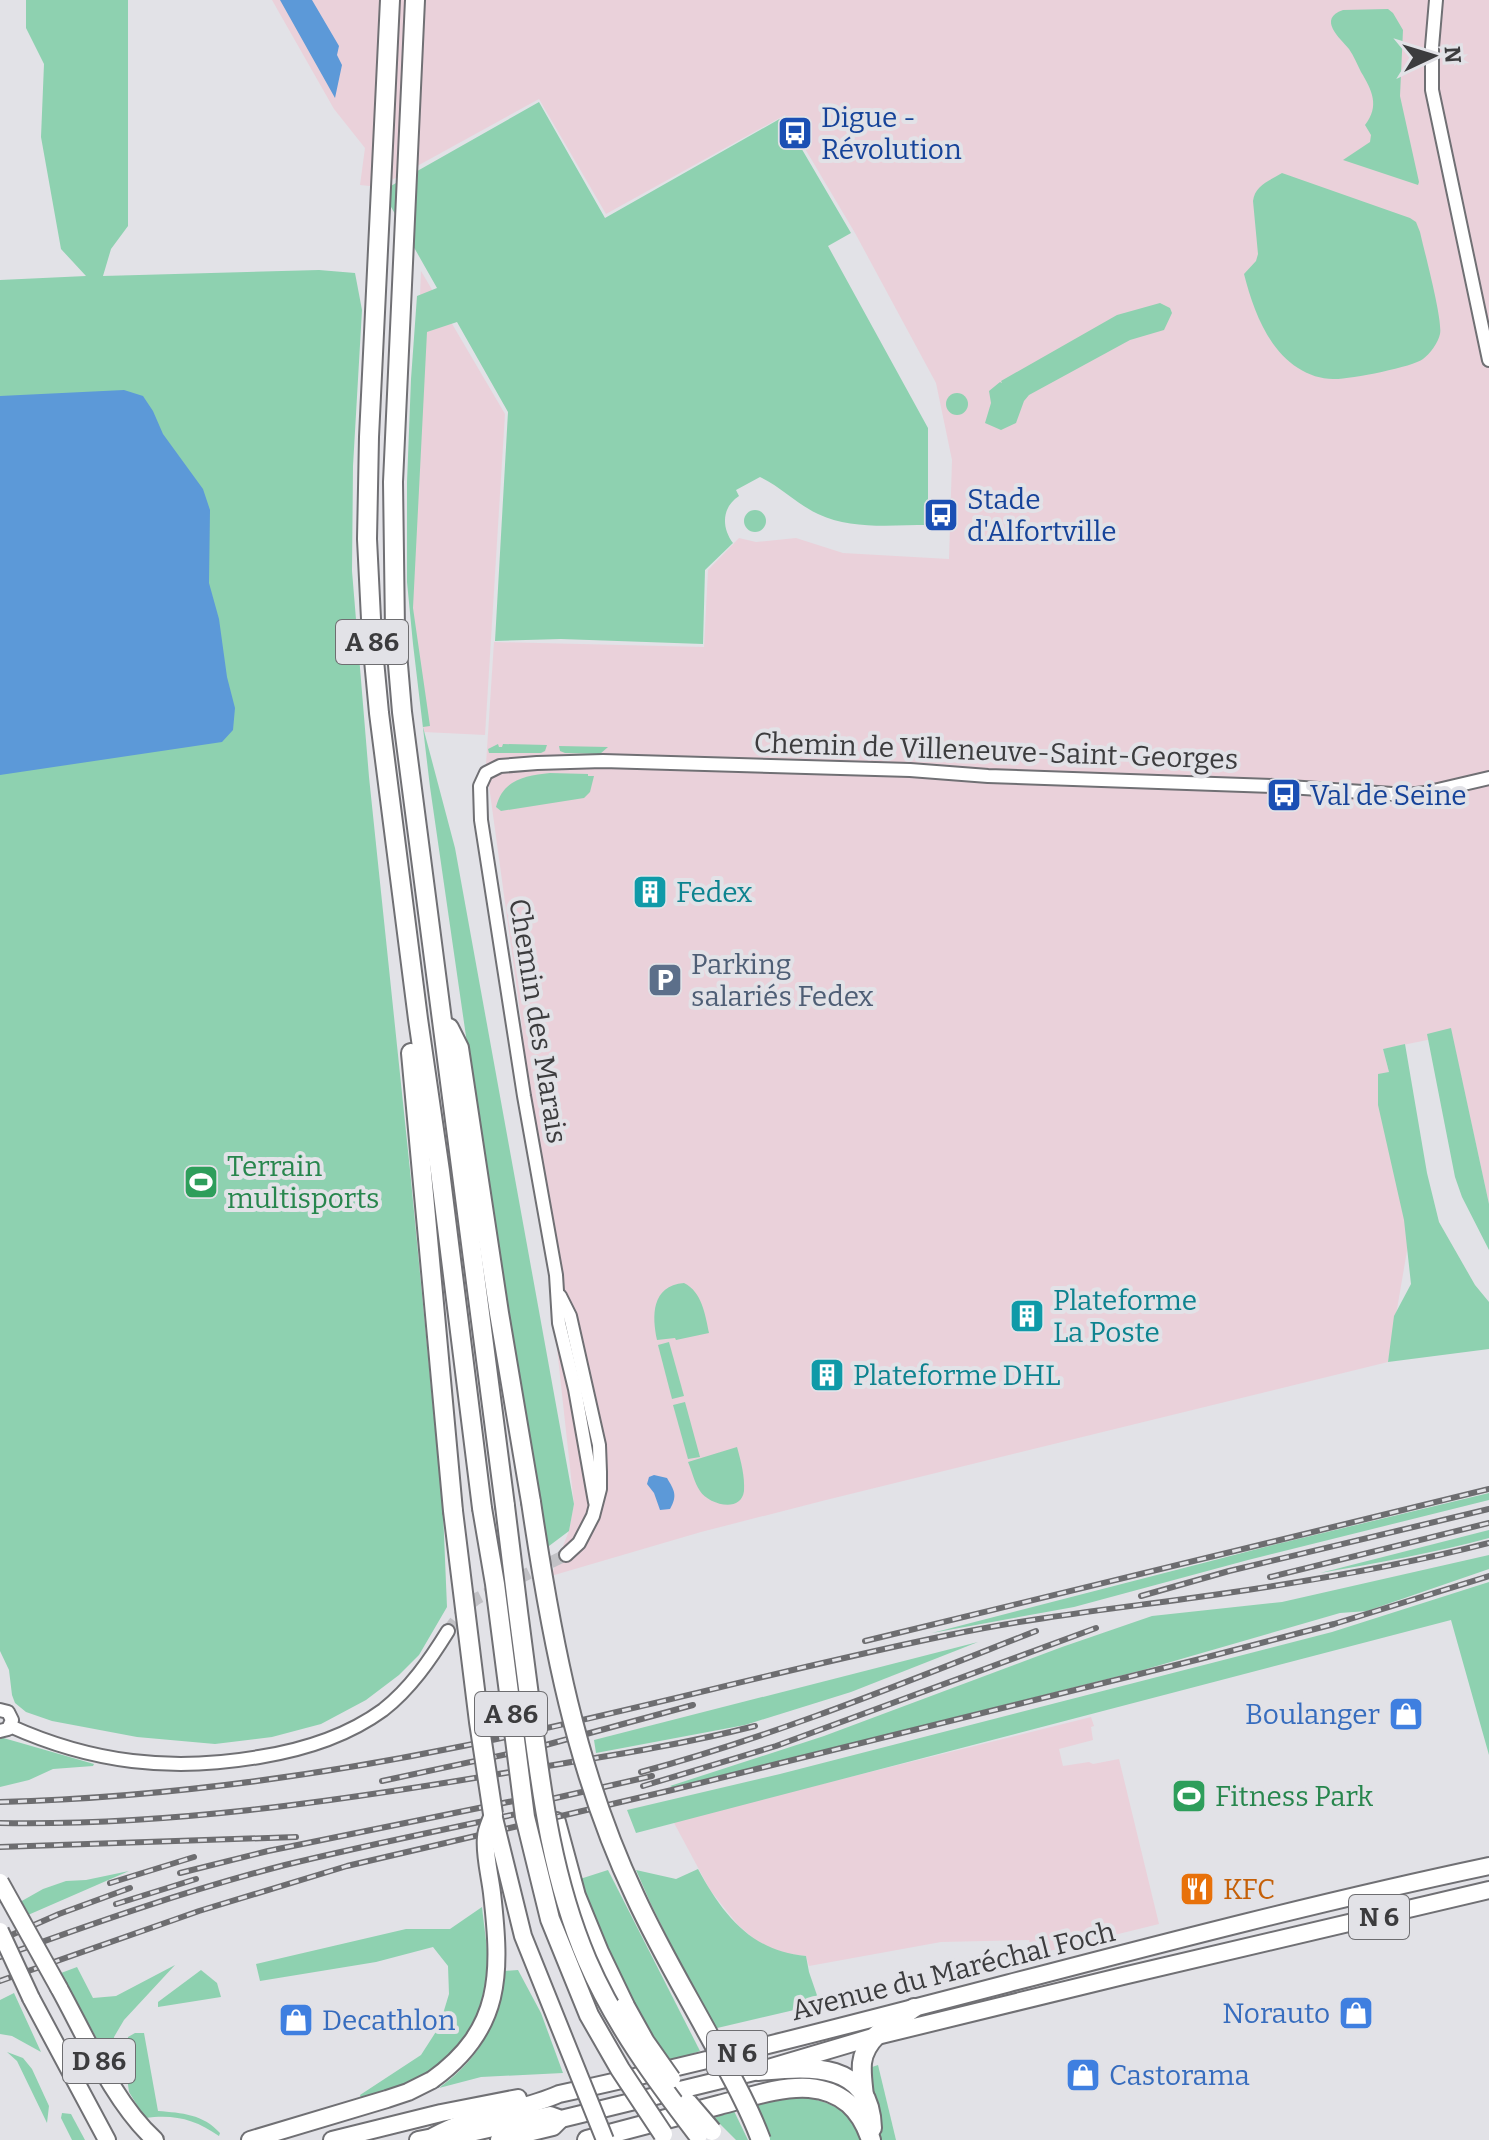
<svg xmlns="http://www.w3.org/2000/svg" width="1489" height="2140" viewBox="0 0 1489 2140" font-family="Bitter,serif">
<rect width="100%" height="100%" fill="#e2e2e7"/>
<g fill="#ead1da">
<polygon points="272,0 1489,0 1489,1204 1452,1035 1383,1049 1389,1072 1410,1233 1388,1362 826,1500 701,1532 551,1576 569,1531 574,1504 521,1019 486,764 494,642 704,647 708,570 739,538 756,542 796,538 843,553 949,559 952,460 936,383 855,233 785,115 606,214 539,99 379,187 360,185 365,148 334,109"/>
<polygon points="421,271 505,414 485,735 424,732 409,582"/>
<polygon points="1091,1717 1094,1726 1091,1727 1093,1740 1059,1749 1063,1766 1089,1762 1093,1764 1119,1759 1159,1924 1033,1955 1029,1940 941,1942 809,1966 806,1956 788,1954 760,1944 738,1925 710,1890 673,1821"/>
</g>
<g fill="#8ed1b0">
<polygon points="26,0 128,0 128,226 111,249 103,276 319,270 355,273 362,310 353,466 352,571 369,777 410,1170 443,1511 447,1607 419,1655 399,1675 366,1700 321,1724 272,1737 215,1744 137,1737 52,1721 26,1712 15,1703 12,1695 9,1670 0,1651 0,280 86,276 61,249 41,137 44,64 26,28"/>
<path d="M 1388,9 L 1393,13 L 1403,30 L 1400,96 L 1419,182 L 1418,185 L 1343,160 L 1370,142 L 1371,135 L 1365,125 C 1380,106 1372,90 1361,72 C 1357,64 1354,56 1349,49 C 1340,38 1317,19 1343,10 Z"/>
<path d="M 539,102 L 605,218 L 783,117 L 851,233 L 828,246 L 928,428 L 928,525 C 892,525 851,530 818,514 C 797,504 781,487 760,477 L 736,490 L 739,496 C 722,507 721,527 733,543 L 705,570 L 703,644 L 561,639 L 495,641 L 508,412 L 457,322 L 427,332 L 413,608 L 430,726 L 423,727 L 455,848 L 574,1504 L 569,1531 L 545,1549 L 510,1341 L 430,787 L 413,644 L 407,582 L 407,482 L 411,379 L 417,296 L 437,288 L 382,191 Z"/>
<path d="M 1282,173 L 1410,218 L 1416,222 L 1420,232 C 1424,250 1443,320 1440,334 C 1438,343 1430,354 1423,359 C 1413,367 1347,380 1333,379 C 1321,379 1309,375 1298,368 C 1267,348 1253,309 1244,274 L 1256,261 L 1258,254 L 1253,201 C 1255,185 1269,181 1282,173 Z"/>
<polygon points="1160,303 1170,308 1172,313 1164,330 1130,340 1029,395 1024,401 1016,423 1001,430 985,423 991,403 989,391 1000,382 1002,383 1001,381 1117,315"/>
<circle cx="957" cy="404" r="11"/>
<circle cx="755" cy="521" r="11"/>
<polygon points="498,744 499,747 502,747 503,744 547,745 545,751 541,753 489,753 488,749"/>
<polygon points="559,746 608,747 600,754 565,753 560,751"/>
<path d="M 550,773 L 588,774 L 588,776 L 594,776 L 590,792 L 584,798 L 501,811 L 496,807 C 503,779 525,776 550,773 Z"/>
<polygon points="1451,1028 1489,1204 1489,1250 1462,1197 1455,1177 1428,1039 1427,1034"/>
<polygon points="1405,1044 1427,1173 1439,1222 1475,1285 1489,1302 1489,1349 1388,1362 1394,1316 1411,1284 1404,1220 1378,1105 1378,1074 1389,1072 1383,1049"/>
<path d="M 684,1283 C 702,1292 705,1314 709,1333 L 676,1340 L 675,1338 L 657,1340 C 652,1316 651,1286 684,1283 Z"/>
<polygon points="669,1342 684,1396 672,1399 658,1345"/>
<polygon points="685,1402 700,1457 688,1459 673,1405"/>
<path d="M 737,1447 C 741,1462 745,1476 744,1491 C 741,1514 708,1504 700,1491 C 694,1482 692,1471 688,1462 Z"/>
<polygon points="1489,1493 1489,1500 1248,1560 1074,1607 932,1633 1273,1545"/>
<path d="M 1489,1530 L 1489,1538 C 1433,1553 1377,1563 1320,1573 Z"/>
<polygon points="1489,1555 1489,1569 1367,1611 1340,1613 1143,1670 674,1788 670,1786 824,1736 1062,1647 1152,1616 1282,1602"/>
<polygon points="1489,1582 1489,1755 1451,1620 636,1833 627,1810 780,1774 1332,1632"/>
<polygon points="978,1642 851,1692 745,1725 596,1753 594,1740"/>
<polygon points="0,1737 94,1764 93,1766 53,1769 29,1780 0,1787"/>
<path d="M 698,1869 C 723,1915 751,1951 806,1956 L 809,1972 L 820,2004 L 713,2029 L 650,1902 L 636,1870 L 676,1879 Z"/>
<polygon points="608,1870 700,2051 667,2062 629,2000 590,1911 580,1879"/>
<polygon points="129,1871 28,1915 20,1902 43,1889 66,1881 86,1880"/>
<path d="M 482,1907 C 484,1927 488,1949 488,1969 C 486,2012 464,2056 425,2076 C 405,2087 383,2094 362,2101 L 360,2095 L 421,2055 L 439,2027 L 449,1994 L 448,1966 L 433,1947 L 376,1962 L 260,1981 L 256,1964 L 406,1929 L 450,1929 Z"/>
<polygon points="175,1965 124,2020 114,2037 116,2074 61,1973 77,1967 93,1998 116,1996"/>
<polygon points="201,1970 217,1983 221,1997 158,2007 158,2002"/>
<path d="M 518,1970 L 541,2013 L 563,2073 L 481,2077 L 439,2088 C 465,2069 485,2046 495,2015 C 500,2001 501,1985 504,1971 Z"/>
<polygon points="14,1993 41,2052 12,2036 0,2034 0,2000"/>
<path d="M 135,2033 L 144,2033 L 158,2111 C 182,2113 203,2114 220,2133 L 219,2136 C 195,2119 174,2114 145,2118 L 129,2092 L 126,2070 L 128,2037 Z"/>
<polygon points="7,2052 23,2058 32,2069 49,2106 47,2123 17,2061"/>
<polygon points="878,2065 896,2140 879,2140 867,2076 872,2067"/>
<path d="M 803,2097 C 830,2102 854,2111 862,2140 L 766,2140 L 752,2107 L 775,2100 Z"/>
<polygon points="734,2111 748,2140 736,2140 714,2118"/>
<polygon points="62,2113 71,2114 85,2140 72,2140 61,2118"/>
</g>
<g fill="#5c99d8">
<polygon points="280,0 312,0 339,46 337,55 342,65 335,98"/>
<polygon points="124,390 143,396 153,411 163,434 203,489 210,510 209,583 219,619 227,677 235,708 233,730 222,742 0,775 0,396"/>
<path d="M 654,1475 L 667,1478 C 674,1490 678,1495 670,1509 L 660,1510 L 654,1493 L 647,1484 L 649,1477 Z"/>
</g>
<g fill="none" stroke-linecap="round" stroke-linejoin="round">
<polyline stroke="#c1c1c5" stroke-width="12" stroke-dasharray="12 6" stroke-linecap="butt" points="448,1631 465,1608 476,1599 566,1555"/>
<g stroke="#707074" stroke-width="16">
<g id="tertiary">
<polyline points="1436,0 1432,47 1432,90 1489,360"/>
<polyline points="560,1296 570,1316 599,1445 600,1472 600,1489 593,1516 579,1543 566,1555"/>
<polyline points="595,1502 575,1389 559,1323 556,1275 524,1096 481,820 480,786 486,773 500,766 537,763 603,761 910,770 988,776 1274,786 1407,795 1425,793 1489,778"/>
<polyline points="0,1710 8,1712 12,1720 8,1729 0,1731"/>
<path d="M 10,1726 C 92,1763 171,1772 259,1757 C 303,1750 346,1737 383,1710 C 410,1689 430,1660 448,1631"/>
</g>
</g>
<g stroke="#707074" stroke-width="20">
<g id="primary">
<path d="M 59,1988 C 86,2037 114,2103 155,2140"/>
<polyline points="31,1998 107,2140"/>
<polyline points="250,2140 387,2099 408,2092 432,2080"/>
</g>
</g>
<g stroke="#707074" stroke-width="20">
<g id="trunk">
<path d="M 434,2136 C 472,2114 519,2112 559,2094 C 871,2026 1177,1932 1489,1866"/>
<polyline points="332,2140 441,2113 518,2098"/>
<polyline points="418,2140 433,2137 453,2137 550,2115 561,2119 758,2071 873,2037 1123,1976 1489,1890"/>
<polyline points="499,2140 553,2127 561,2119"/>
</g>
</g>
<g stroke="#707074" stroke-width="22">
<g id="motorway">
<polyline points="390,0 369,437 367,539 372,639 379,713 418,1019 440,1171 482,1508"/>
<polyline points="415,0 393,482 395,629 402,712 505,1506"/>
<polyline points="449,1028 459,1048 499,1313 531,1502"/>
<polyline points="411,1053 453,1511"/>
<polyline points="556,1822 576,1896 599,1952 625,2006"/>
<path d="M 758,2071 C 806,2067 870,2059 872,2128"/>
<path d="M 864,2096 C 863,2086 861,2074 862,2063 C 865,2036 894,2022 914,2008"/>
<path d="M 587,2140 C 631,2128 675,2117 719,2105 C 747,2098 779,2086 809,2088 C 843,2091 861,2110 871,2140"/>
</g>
</g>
<use href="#tertiary" stroke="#fff" stroke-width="12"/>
<use href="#primary" stroke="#fff" stroke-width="16"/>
<use href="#trunk" stroke="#fff" stroke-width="16"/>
<use href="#motorway" stroke="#fff" stroke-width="18"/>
<g stroke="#6d6d70" stroke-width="6">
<g id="rail">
<polyline points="1270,1577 1489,1523"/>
<polyline points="1141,1596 1229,1571 1489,1509"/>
<polyline points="865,1641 1489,1489"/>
<path d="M 641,1772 C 775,1736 906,1682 1036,1631"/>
<polyline points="382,1781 531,1749 693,1705"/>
<polyline points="643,1786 776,1746 1096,1628"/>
<path d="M 0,1802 C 152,1798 304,1778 453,1748 C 619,1715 783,1669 949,1635 C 1039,1616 1130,1607 1220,1594 C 1311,1581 1400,1566 1489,1543"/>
<polyline points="516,1807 652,1776"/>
<path d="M 0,1823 C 165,1826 331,1802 493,1775 C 581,1760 669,1748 755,1726"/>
<polyline points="0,1847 296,1837"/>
<polyline points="180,1873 268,1851 528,1798"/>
<polyline points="110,1883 194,1857"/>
<polyline points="116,1904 196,1879"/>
<polyline points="0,1940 59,1914 130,1888"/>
<path d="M 0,1957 C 94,1923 188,1890 285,1865 C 366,1845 448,1829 530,1811"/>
<polyline points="0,1981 199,1911 347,1866 672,1790 1200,1659 1334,1624 1489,1576"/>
</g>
</g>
<use href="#rail" stroke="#e2e2e7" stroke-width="3" stroke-dasharray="9" stroke-linecap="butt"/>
<g stroke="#707074" stroke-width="20" stroke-linecap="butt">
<g id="primary-bridge">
<polyline points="0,1882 59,1988"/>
<polyline points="0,1931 31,1998"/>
<path d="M 432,2080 C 503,2029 501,1973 492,1893 C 490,1876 484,1853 486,1837 C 486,1830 491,1821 493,1814"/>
</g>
</g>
<g stroke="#707074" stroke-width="20" stroke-linecap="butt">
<polyline id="trunk-bridge" points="493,1814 523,1936 605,2140"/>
</g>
<g stroke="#707074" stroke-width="22" stroke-linecap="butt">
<g id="motorway-bridge">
<path d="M 531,1502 C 551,1637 576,1772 635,1896 C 658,1946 686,1993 712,2041 C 730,2074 748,2105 761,2140"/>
<path d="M 505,1506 C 513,1574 522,1643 531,1711 C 542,1798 553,1880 587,1960 C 615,2025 656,2080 698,2135"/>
<polyline points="482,1508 495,1584 525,1817 550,1919 589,2015 620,2069 663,2134"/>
<polyline points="453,1511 479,1722 493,1814"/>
<polyline points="625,2006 645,2042 671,2079"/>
<polyline points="688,2103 712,2131"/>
</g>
</g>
<use href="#primary-bridge" stroke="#fff" stroke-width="16"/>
<use href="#trunk-bridge" stroke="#fff" stroke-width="16"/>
<use href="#motorway-bridge" stroke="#fff" stroke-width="18"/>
</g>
<defs>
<g id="bus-square" transform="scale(1.8)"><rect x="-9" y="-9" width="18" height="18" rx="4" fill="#1a4fb4" stroke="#e2e2e7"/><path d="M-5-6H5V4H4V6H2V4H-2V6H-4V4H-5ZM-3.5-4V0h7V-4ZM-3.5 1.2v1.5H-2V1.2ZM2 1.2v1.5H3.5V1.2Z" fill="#fff"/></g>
<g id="building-square" transform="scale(1.8)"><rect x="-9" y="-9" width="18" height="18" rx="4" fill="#0f9aa8" stroke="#e2e2e7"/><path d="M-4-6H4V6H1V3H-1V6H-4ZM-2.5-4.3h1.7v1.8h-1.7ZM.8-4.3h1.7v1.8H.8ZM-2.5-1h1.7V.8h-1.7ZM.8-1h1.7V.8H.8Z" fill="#fff"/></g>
<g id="parking-square" transform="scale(1.8)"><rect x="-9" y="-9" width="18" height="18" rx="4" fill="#5c6f8a" stroke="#e2e2e7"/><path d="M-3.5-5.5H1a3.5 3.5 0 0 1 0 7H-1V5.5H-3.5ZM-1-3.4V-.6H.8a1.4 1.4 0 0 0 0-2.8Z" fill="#fff"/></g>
<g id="stadium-square" transform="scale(1.8)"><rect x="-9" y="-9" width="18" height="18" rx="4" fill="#2e9e5b" stroke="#e2e2e7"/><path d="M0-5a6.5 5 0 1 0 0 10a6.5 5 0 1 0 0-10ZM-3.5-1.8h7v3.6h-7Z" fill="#fff"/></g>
<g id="shop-square" transform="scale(1.8)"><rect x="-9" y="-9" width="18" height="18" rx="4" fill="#3f7fe0" stroke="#e2e2e7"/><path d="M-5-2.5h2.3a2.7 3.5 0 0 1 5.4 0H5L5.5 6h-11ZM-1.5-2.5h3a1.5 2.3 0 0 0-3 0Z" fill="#fff"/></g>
<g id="restaurant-square" transform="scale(1.8)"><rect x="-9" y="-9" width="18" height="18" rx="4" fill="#e8710a" stroke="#e2e2e7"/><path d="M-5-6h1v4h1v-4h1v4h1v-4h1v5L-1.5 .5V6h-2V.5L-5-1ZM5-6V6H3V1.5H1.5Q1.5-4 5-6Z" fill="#fff"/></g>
</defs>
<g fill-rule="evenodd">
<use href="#bus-square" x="795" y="133"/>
<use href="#bus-square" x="941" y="515"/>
<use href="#bus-square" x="1284" y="795"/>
<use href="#building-square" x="650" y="892"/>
<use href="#parking-square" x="665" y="980"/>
<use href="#stadium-square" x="201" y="1182"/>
<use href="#building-square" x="1027" y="1316"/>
<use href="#building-square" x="827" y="1375"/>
<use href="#shop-square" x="1406" y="1714"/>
<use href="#stadium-square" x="1189" y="1796"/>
<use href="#restaurant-square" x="1197" y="1889"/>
<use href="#shop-square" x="1356" y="2013"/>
<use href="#shop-square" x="296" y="2020"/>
<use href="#shop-square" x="1083" y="2075"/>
</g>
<g text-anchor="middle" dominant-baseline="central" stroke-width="8" stroke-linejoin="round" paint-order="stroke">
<g fill="#e2e2e7" stroke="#6e6e71" stroke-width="2">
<rect x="336" y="620" width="72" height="44" rx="6"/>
<rect x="475" y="1692" width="72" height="44" rx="6"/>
<rect x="1349" y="1895" width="60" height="44" rx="6"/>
<rect x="707" y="2031" width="60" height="44" rx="6"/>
<rect x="63" y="2039" width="72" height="44" rx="6"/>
</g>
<g font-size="26" font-weight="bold" fill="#3c3c3e">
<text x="372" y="642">A 86</text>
<text x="511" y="1714">A 86</text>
<text x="1379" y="1917">N 6</text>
<text x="737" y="2053">N 6</text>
<text x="99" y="2061">D 86</text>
</g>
<g font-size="28" fill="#164399" stroke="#e2e2e7" text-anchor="start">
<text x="821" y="117">Digue -<tspan x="821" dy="32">Révolution</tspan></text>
<text x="967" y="499">Stade<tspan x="967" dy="32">d'Alfortville</tspan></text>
<text x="1310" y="795">Val de Seine</text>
</g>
<g font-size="28" fill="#3c3c3e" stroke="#e2e2e7">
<text transform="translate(996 751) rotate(2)">Chemin de Villeneuve-Saint-Georges</text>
<text transform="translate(538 1021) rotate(81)">Chemin des Marais</text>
<text transform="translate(953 1971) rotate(-14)">Avenue du Maréchal Foch</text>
</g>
<g font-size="28" fill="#0d838f" stroke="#e2e2e7" text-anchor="start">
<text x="676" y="892">Fedex</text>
<text x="1053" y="1300">Plateforme<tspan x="1053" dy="32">La Poste</tspan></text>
<text x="853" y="1375">Plateforme DHL</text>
</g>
<g font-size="28" fill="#4e5e75" stroke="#e2e2e7" text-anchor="start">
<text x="691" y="964">Parking<tspan x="691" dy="32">salariés Fedex</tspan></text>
</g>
<g font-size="28" fill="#27864d" stroke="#e2e2e7" text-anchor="start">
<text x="227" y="1166">Terrain<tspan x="227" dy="32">multisports</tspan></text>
<text x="1215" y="1796">Fitness Park</text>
</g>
<g font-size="28" fill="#366cbe" stroke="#e2e2e7" text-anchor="end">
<text x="1380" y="1714">Boulanger</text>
<text x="1330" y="2013">Norauto</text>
<text x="322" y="2020" text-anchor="start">Decathlon</text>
<text x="1109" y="2075" text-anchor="start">Castorama</text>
</g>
<g font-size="28" fill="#c56008" stroke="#e2e2e7" text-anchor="start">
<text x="1223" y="1889">KFC</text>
</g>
</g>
<g transform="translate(1433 56) rotate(86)" stroke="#e2e2e7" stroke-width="6" paint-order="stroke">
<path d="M0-6L14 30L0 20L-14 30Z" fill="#3c3c3e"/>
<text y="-12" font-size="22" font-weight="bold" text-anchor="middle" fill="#3c3c3e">N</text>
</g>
</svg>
